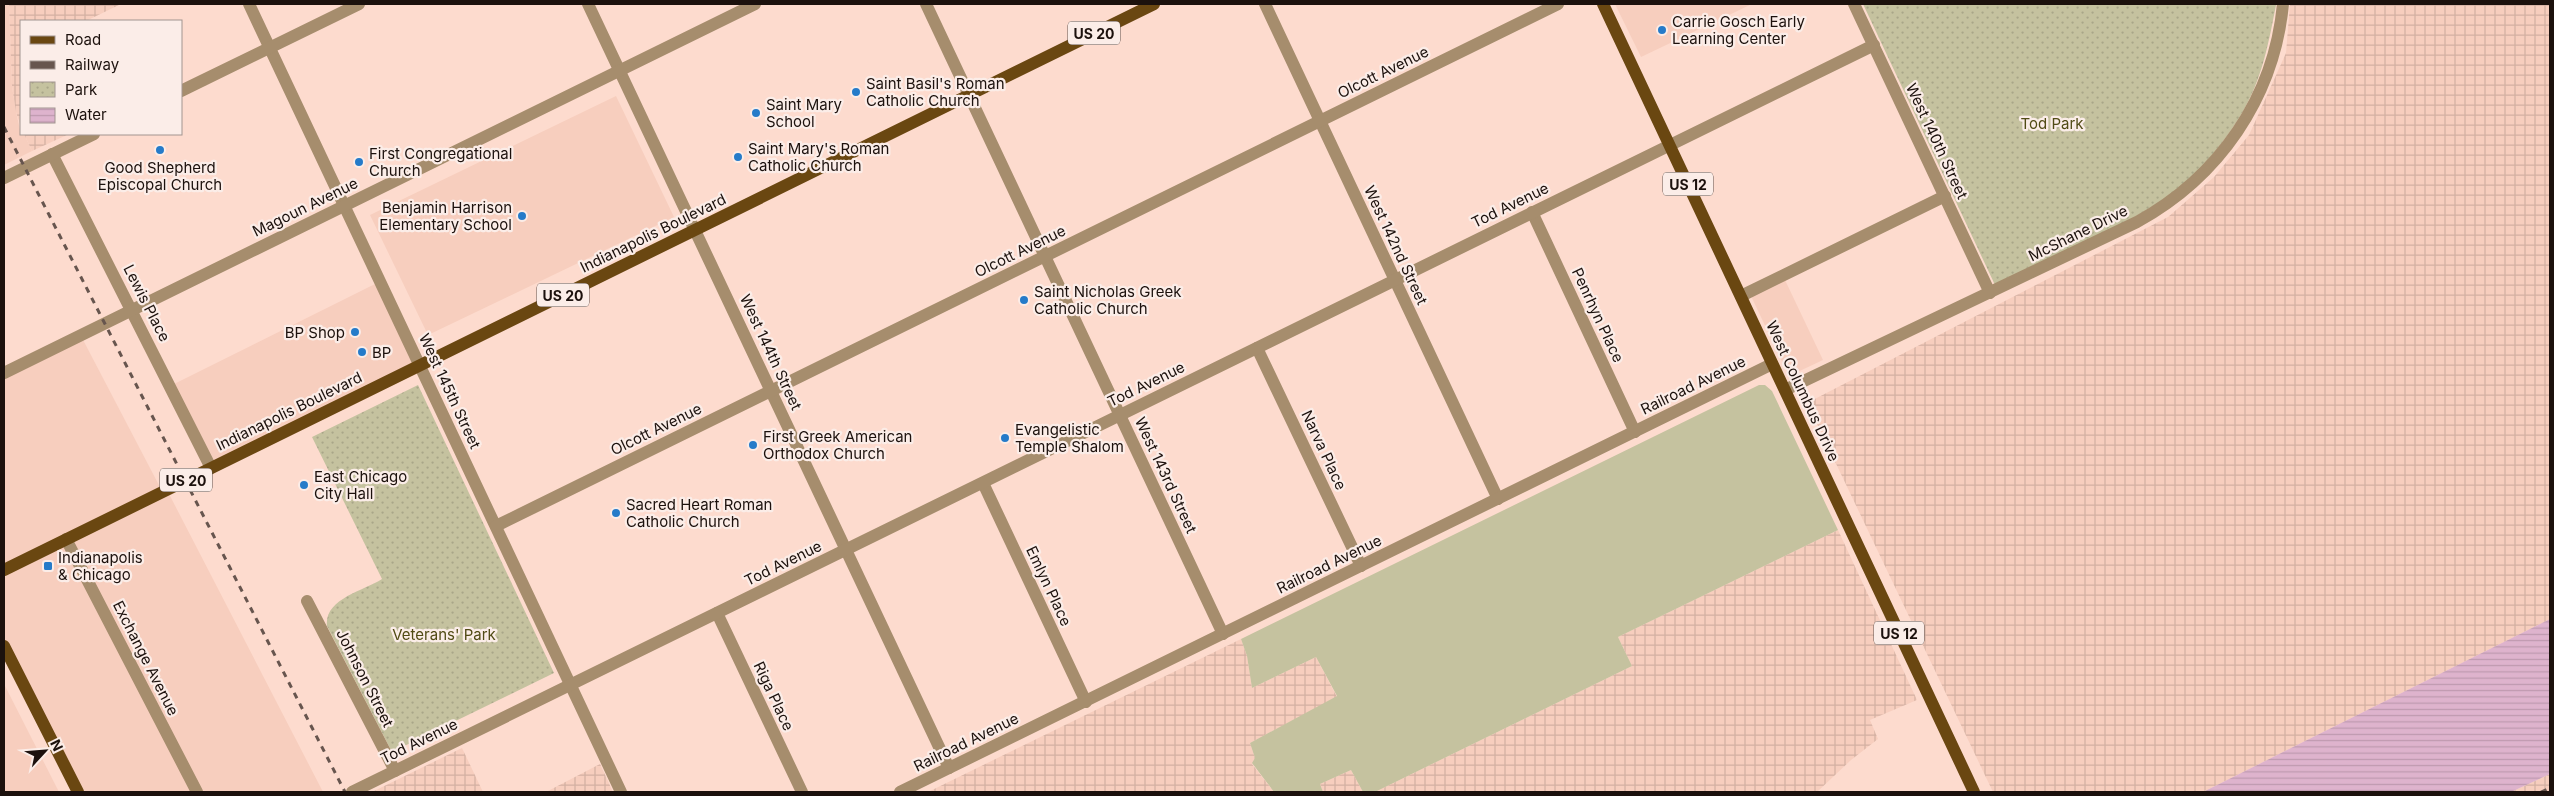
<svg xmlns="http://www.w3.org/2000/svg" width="2554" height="796" viewBox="0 0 2554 796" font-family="Inter,sans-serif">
<defs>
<pattern id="industrial-grid" width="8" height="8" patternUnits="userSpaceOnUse" patternTransform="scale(1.25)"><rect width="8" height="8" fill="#f7cebe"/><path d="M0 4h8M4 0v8" fill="none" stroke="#d3b0a2"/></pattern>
<pattern id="park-dots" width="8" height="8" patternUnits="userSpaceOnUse" patternTransform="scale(1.25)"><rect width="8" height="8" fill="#c5c29f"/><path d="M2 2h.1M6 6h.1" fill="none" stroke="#a9a688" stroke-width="1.8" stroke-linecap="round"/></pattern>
<pattern id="water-rules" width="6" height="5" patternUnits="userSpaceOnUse" patternTransform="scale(1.25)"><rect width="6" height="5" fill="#deb3cd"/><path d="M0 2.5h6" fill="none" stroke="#be99af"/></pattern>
</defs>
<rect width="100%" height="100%" fill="#fddbce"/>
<g fill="#f7cebe">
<polygon points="4,4 9,4 12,86 16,112 21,134 24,134 32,151 4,165"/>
<polygon points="1615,4 1752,4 1641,57"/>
<polygon points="616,96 674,217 428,335 370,215"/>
<polygon points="1785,280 1823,360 1789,376 1751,296"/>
<polygon points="379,282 417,365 211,465 172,385"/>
<polygon points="81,336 162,491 4,565 4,373"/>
<polygon points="168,492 323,792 80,792 4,641 4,572"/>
<polygon points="4,684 59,792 4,792"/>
</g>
<g fill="url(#industrial-grid)">
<polygon points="9,4 121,4 86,21 21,21 21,127 16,112 12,86"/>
<polygon points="2290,4 2550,4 2550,619 2203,792 1993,792 1807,403 2168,217 2214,177 2249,135 2286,53"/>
<polygon points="24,134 69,134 32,151"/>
<polygon points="1838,530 1917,700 1870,720 1878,739 1851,760 1817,792 1375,792 1632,666 1618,637"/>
<polygon points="1241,639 1247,656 1252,688 1316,657 1337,697 1250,743 1255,758 1252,764 1274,792 928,792"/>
<polygon points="462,748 483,792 372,792"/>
<polygon points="600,764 613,792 546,792"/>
<polygon points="1351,770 1363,792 1323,792 1320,784"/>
<polygon points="2550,774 2550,792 2511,792"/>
</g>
<polygon fill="#c5c29f" points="1759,385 1765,385 1772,391 1838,530 1618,637 1632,666 1375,792 1363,792 1351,770 1320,784 1323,792 1274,792 1252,763 1255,758 1250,743 1337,696 1316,657 1252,688 1247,656 1241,639"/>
<g fill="url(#park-dots)">
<path d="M 1863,4 L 2276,4 L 2276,5 C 2269,41 2262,80 2242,113 C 2224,143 2199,174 2170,195 C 2120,230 2051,257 1995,285 Z"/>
<path d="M 418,385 L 554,673 L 392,752 L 327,626 C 324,599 363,591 382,579 L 312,437 Z"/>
</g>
<polygon fill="url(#water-rules)" points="2550,619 2550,774 2511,792 2203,792"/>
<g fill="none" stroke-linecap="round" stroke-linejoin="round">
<g stroke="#a68d6d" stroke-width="12">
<polyline points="249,4 621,792"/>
<polyline points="588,4 949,768"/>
<polyline points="926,4 1223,634"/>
<polyline points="1265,4 1498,499"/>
<polyline points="1854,4 1990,293"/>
<polyline points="181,91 359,4"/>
<polyline points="52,154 211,468"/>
<polyline points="4,178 94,134"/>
<polyline points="1532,212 1635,432"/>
<polyline points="1741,296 1945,196"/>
<polyline points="1257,348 1361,566"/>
<polyline points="4,373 755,4"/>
<path d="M 1785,390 L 2137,222 C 2219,177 2274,98 2283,4"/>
<polyline points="983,483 1086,702"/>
<polyline points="496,526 1558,4"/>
<polyline points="66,539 197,792"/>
<polyline points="307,601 395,771"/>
<polyline points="717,613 802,792"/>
<polyline points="352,792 1874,45"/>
<polyline points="900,792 1772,364"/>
</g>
<g stroke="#6a4711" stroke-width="12">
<polyline points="1603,4 1974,792"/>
<polyline points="4,570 1154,4"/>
<polyline points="4,646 78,792"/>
</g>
<g stroke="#67554e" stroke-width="3" stroke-dasharray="6 6" stroke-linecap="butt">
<polyline points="4,127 345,792"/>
<polyline points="2541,792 2550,788"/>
</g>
</g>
<g fill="#257bc9" stroke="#fbede8" stroke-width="2">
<circle cx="1662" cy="30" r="5"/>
<circle cx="856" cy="92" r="5"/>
<circle cx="756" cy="113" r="5"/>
<circle cx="160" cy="150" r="5"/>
<circle cx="738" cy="157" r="5"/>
<circle cx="359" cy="162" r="5"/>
<circle cx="522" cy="216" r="5"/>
<circle cx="1024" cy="300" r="5"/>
<circle cx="355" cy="332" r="5"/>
<circle cx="362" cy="352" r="5"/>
<circle cx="1005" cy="438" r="5"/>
<circle cx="753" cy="445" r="5"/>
<circle cx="304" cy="485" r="5"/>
<circle cx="616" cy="513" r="5"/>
<rect x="43" y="561" width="10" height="10" rx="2.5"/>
</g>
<g text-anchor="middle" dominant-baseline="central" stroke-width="4.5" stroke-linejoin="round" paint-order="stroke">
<g fill="#fbede8" stroke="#5f534f" stroke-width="1">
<rect x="1068" y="21.5" width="52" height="23" rx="4"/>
<rect x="1663" y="172.5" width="50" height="23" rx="4"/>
<rect x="537" y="283.5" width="52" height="23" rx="4"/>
<rect x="160" y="468.5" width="52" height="23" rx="4"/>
<rect x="1874" y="621.5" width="50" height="23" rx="4"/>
</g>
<g font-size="14" font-weight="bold" fill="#1c110d">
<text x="1094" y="33">US 20</text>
<text x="1688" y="184">US 12</text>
<text x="563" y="295">US 20</text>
<text x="186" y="480">US 20</text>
<text x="1899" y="633">US 12</text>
</g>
<g font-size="15" fill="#1c110d" stroke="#fbede8" text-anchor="start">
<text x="1672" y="21">Carrie Gosch Early<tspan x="1672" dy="17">Learning Center</tspan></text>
<text x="866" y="83">Saint Basil's Roman<tspan x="866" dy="17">Catholic Church</tspan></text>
<text x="766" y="104">Saint Mary<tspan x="766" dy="17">School</tspan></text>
<text x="748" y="148">Saint Mary's Roman<tspan x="748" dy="17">Catholic Church</tspan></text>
<text x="369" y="153">First Congregational<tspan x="369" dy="17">Church</tspan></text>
<text x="160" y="167" text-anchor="middle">Good Shepherd<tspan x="160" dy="17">Episcopal Church</tspan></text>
<text x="512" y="207" text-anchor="end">Benjamin Harrison<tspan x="512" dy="17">Elementary School</tspan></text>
<text x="1034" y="291">Saint Nicholas Greek<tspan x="1034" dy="17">Catholic Church</tspan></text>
<text x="345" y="332" text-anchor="end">BP Shop</text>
<text x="372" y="352">BP</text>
<text x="1015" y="429">Evangelistic<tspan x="1015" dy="17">Temple Shalom</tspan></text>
<text x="763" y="436">First Greek American<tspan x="763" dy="17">Orthodox Church</tspan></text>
<text x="314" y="476">East Chicago<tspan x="314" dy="17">City Hall</tspan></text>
<text x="626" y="504">Sacred Heart Roman<tspan x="626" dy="17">Catholic Church</tspan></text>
<text x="58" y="557">Indianapolis<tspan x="58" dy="17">&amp; Chicago</tspan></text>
</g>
<g font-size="15" fill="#1c110d" stroke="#fbede8">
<text transform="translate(1383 72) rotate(-26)">Olcott Avenue</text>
<text transform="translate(1937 141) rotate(65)">West 140th Street</text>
<text transform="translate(1510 205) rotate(-26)">Tod Avenue</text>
<text transform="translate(305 207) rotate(-26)">Magoun Avenue</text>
<text transform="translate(653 233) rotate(-26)">Indianapolis Boulevard</text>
<text transform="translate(2078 233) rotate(-26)">McShane Drive</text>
<text transform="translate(1396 245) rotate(65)">West 142nd Street</text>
<text transform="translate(1020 251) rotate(-26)">Olcott Avenue</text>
<text transform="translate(147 303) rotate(63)">Lewis Place</text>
<text transform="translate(1598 315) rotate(65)">Penrhyn Place</text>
<text transform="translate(771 352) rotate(65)">West 144th Street</text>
<text transform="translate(1146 384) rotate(-26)">Tod Avenue</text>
<text transform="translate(1693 385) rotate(-26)">Railroad Avenue</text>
<text transform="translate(450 391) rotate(65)">West 145th Street</text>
<text transform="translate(1803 391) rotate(65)">West Columbus Drive</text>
<text transform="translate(289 411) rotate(-26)">Indianapolis Boulevard</text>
<text transform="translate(656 429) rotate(-26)">Olcott Avenue</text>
<text transform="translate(1324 450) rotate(65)">Narva Place</text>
<text transform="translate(1166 475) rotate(65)">West 143rd Street</text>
<text transform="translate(783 563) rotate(-26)">Tod Avenue</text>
<text transform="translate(1329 564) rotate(-26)">Railroad Avenue</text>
<text transform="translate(1049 586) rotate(65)">Emlyn Place</text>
<text transform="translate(146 658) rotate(63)">Exchange Avenue</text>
<text transform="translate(365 678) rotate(63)">Johnson Street</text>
<text transform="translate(774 696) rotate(65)">Riga Place</text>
<text transform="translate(419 741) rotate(-26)">Tod Avenue</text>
<text transform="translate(966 742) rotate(-26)">Railroad Avenue</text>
</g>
<g font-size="15" fill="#514b15" stroke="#fbede8">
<text x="2052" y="123">Tod Park</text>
<text x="444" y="634">Veterans' Park</text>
</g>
</g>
<rect width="2554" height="796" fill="none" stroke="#1c110d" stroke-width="10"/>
<rect x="20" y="20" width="162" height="115" fill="#fbede8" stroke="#a29590"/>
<rect x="30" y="36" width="25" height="8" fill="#6a4711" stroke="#a29590"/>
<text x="65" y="45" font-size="15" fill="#1c110d">Road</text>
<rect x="30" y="61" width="25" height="8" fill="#67554e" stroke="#a29590"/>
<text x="65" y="70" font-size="15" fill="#1c110d">Railway</text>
<rect x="30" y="82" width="25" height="15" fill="url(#park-dots)" stroke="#a29590"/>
<text x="65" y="95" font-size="15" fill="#1c110d">Park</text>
<rect x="30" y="108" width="25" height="15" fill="url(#water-rules)" stroke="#a29590"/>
<text x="65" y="120" font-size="15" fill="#1c110d">Water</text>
<g transform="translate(45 751) rotate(64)" stroke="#fbede8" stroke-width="4" paint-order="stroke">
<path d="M0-4L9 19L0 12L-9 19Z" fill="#1c110d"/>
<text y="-8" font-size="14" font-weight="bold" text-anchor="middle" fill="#1c110d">N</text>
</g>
</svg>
